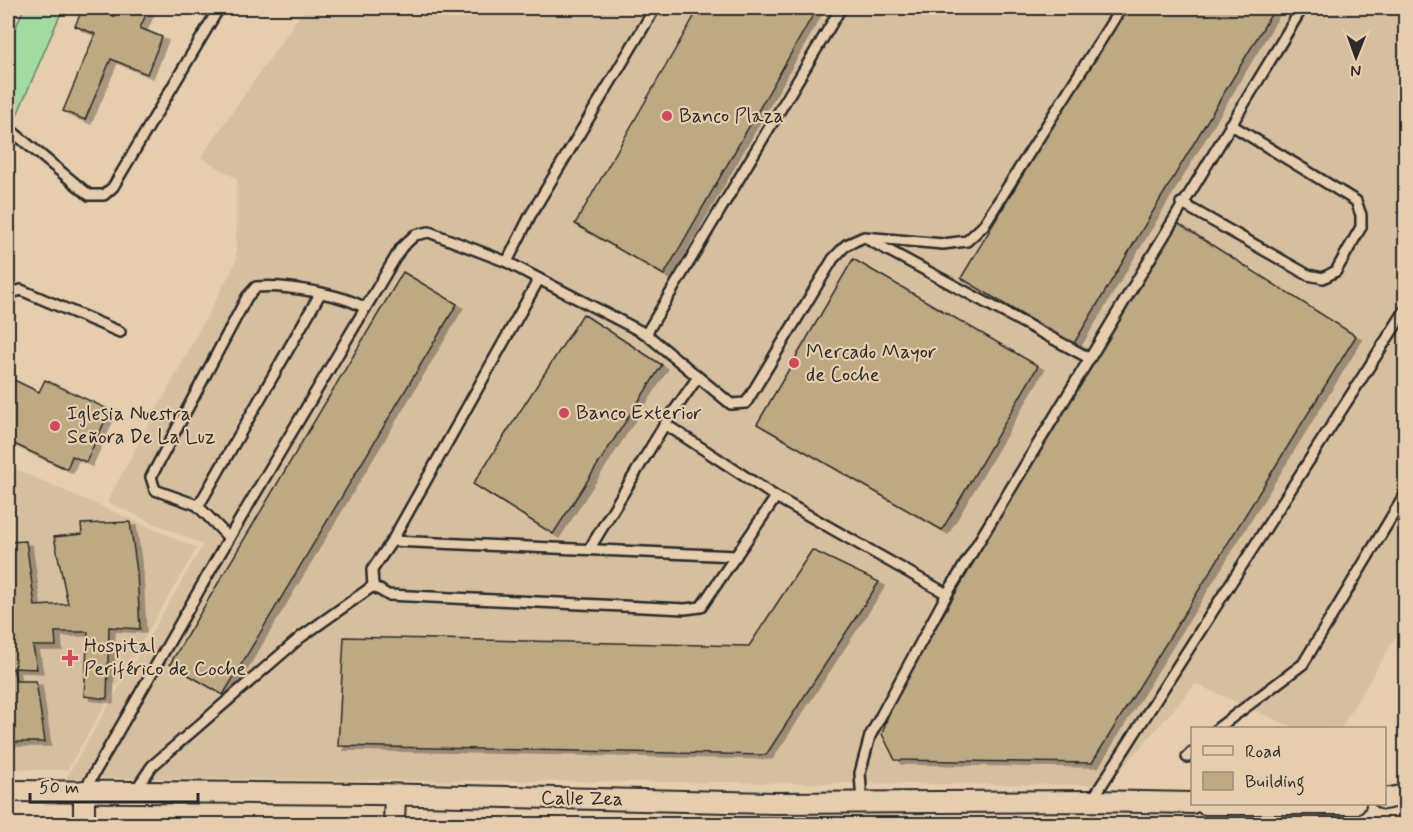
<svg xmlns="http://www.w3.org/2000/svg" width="1413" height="832" viewBox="0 0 1413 832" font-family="Mynerve,sans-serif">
<defs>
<filter id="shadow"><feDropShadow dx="6" dy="4" stdDeviation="0" flood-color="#0004"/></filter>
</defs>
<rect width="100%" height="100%" fill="#e5cdad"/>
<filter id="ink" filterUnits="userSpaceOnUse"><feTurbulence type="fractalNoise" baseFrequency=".0167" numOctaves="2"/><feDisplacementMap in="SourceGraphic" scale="12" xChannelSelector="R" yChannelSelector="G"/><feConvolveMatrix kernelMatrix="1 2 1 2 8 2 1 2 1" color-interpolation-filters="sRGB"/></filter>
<g filter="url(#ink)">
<g fill="#d6bf9e">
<polygon points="305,8 1405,8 1405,621 1341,728 1294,728 1196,684 1107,785 66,778 203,545 107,502 236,262 237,179 201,157"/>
<polygon points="8,466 197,548 67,770 8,769"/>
<polygon points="664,815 664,824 476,824 476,823"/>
</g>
<polygon fill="#a1dba1" stroke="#668366" stroke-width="1.5" points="24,8 63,8 14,122 8,118 8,45"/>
<g fill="#bda982" stroke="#2b2b2b" stroke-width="1.5" filter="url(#shadow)">
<polygon points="83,8 94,8 114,16 117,8 149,8 140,28 162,37 147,74 111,59 85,120 63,111 95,34 75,26"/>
<polygon points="699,8 817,8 664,275 575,224"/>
<polygon points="1123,8 1275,8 1073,345 961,278"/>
<polygon points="1174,221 1356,336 1092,763 895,760 882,734 892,703 1087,366"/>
<polygon points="853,259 1038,366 942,530 757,424"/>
<polygon points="403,272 457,304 223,695 170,664"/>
<polygon points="583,314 662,365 553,534 473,484"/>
<polygon points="8,377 39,392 45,380 110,410 86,462 72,456 67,469 8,441"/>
<polygon points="130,522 137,572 140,629 109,627 107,699 84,696 88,632 55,632 56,646 33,646 37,669 13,668 16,681 36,681 45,742 8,742 8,542 26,541 35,606 68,604 54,537 82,534 81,524"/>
<polygon points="812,550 879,582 766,755 338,746 344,637 749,646"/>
</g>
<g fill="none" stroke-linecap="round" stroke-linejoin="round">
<g stroke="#2b2b2b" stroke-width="14">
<g id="lane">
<polyline points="8,128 89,195 104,195 113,187 219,8"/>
<polyline points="1181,203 1308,275 1323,278 1336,271 1361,227 1361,215 1356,201 1230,124"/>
<polyline points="869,240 1089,358"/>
<polyline points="539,279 646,334 731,404 746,403 833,259 846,245 864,237 943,244 967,241 983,226 1121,8"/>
<polyline points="8,294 21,290 120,332"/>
<path d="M 320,294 L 202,500 L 197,505 L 155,490 L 151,477 L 247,297 L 256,287 C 283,284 342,294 365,308"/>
<polyline points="646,334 841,8"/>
<polyline points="665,424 776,497 947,594"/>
<polyline points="197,505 229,538"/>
<polyline points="392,541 736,556"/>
<polyline points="590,548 665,424 698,377"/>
<polyline points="373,586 388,595 685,609 701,607 776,497"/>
<polyline points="1218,728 1303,664 1406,493"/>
<polyline points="1187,757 1192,752"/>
<polyline points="84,791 229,538 401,248 415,235 429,232 507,262"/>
<polyline points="135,791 152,766 301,637 373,586 372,570 392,541 539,279 507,262 530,216 655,8"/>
<polyline points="1092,800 1406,309"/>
<polyline points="862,803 860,773 870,736 947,594 1302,8"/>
</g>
</g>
<g stroke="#2b2b2b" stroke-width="24">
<g id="street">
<polyline points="8,791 375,794 773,803 1092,801 1192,803"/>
<polyline points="1384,799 1406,795"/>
<polyline points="1205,804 1355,804"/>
<polyline points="84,824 84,791"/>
<polyline points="394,824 395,795"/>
</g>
</g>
<use href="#lane" stroke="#e5cdad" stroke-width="9"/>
<use href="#street" stroke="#e5cdad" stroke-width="20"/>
</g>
</g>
<g fill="#d1495b" stroke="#e5cdad" stroke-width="2">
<circle cx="667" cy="116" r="6"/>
<circle cx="794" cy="363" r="6"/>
<circle cx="564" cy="413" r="6"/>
<circle cx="55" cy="426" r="6"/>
<path d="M67 649h6v6h6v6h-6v6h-6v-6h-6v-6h6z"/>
</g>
<g text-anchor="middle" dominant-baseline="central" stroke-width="4.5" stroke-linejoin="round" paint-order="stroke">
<g font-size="20" fill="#2b2b2b" stroke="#e5cdad" text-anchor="start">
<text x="679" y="116">Banco Plaza</text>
<text x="806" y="352">Mercado Mayor<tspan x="806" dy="23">de Coche</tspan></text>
<text x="576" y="413">Banco Exterior</text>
<text x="67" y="414">Iglesia Nuestra<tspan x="67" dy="23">Señora De La Luz</tspan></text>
<text x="84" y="646">Hospital<tspan x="84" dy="23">Periférico de Coche</tspan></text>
</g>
<g font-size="20" fill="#2b2b2b" stroke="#e5cdad">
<text transform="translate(582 799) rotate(1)">Calle Zea</text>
</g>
</g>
<rect width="1413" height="832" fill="none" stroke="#e5cdad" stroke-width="30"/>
<rect x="15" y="15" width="1383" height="802" fill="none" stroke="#2b2b2b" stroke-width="2" filter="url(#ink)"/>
<rect x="1191" y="727" width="195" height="78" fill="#e5cdad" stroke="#9b8c79" stroke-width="1.5"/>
<rect x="1203" y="746" width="30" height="9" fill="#e5cdad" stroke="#9b8c79" stroke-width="1.5"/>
<text x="1245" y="757" font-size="18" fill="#2b2b2b">Road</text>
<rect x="1203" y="772" width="30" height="18" fill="#bda982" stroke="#9b8c79" stroke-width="1.5"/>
<text x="1245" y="787" font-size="18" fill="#2b2b2b">Building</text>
<g transform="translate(1356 57) rotate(181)" stroke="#e5cdad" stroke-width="4.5" paint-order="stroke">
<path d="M0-4.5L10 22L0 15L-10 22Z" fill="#2b2b2b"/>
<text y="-9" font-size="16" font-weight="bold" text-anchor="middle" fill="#2b2b2b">N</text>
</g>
<path d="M30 793v9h168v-9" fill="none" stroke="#2b2b2b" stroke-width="3"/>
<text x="39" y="793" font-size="18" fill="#2b2b2b" stroke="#e5cdad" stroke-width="4.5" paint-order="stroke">50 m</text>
</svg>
